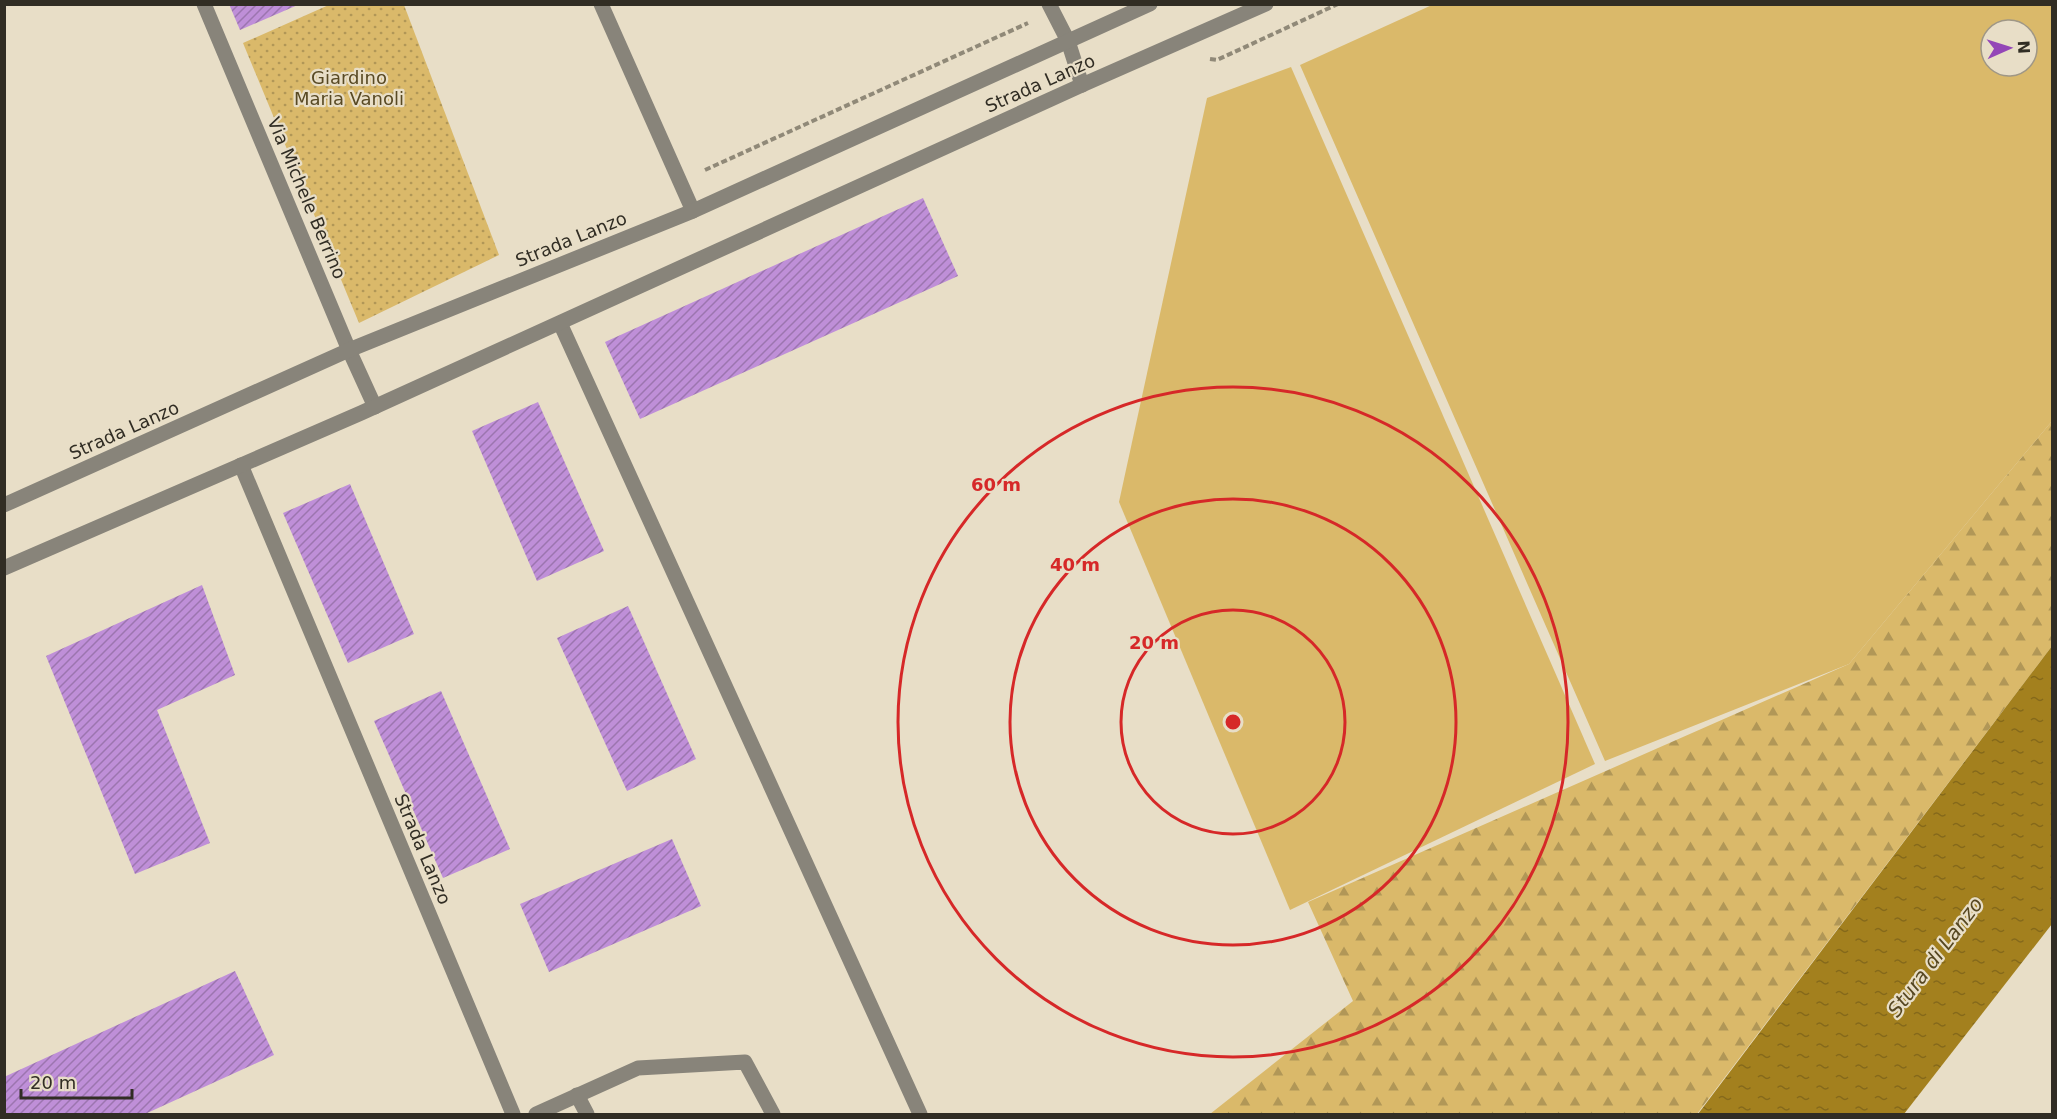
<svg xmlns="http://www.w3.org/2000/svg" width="2057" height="1119" viewBox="0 0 2057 1119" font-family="'DejaVu Sans',sans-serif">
<defs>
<pattern id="grass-dots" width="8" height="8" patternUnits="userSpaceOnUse" patternTransform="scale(1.5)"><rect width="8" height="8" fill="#dab96a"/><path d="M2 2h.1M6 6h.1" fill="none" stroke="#b19757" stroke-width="1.8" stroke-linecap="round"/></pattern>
<pattern id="forest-firs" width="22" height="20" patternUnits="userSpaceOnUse" patternTransform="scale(1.5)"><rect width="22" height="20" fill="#dab96a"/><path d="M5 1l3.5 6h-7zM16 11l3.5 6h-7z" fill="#b19757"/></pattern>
<pattern id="water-ripples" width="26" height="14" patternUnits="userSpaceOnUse" patternTransform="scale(1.5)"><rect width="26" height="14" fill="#a3801e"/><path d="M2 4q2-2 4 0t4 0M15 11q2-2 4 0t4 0" fill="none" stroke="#85691a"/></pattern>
<pattern id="building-hatch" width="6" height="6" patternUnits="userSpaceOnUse" patternTransform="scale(1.5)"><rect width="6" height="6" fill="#bf8fd8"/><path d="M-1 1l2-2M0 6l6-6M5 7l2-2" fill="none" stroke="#9c75af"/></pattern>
</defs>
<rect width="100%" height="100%" fill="#e8dec7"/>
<polygon fill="url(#grass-dots)" points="331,4 404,5 499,255 359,323 243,43"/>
<polygon fill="url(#forest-firs)" points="2052,421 2052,646 1697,1114 1210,1114 1353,1001 1308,902 1849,664"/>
<g fill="#dab96a" fill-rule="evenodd">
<path d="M 1432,5 L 2052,5 L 2052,421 L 1849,664 L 1605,761 L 1300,65 ZM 1991,30 L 2027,30 L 2027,66 L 1991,66 Z"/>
<polygon points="1291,67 1595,764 1290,910 1119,502 1207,98"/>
</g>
<polygon fill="url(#water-ripples)" points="2052,646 2052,924 1904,1114 1698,1114"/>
<g fill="url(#building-hatch)">
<polygon points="229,4 300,4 240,30"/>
<polygon points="923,198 958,276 640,419 605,342"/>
<polygon points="538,402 604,551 537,581 472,431"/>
<polygon points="350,484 414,634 348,663 283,513"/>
<polygon points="202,585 235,675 157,710 210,843 135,874 46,656"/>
<polygon points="628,606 696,759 627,791 557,638"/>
<polygon points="441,691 510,849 443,878 374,721"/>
<polygon points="672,839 701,906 549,972 520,904"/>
<polygon points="235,971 274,1055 145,1114 4,1114 4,1077"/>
</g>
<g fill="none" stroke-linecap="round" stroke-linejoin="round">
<g stroke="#908978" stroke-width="4" stroke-dasharray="6 3" stroke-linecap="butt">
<polyline points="1210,59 1217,60 1338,4"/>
<polyline points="705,170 1028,23"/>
</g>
<g stroke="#88847a" stroke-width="15">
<polyline points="204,4 349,350 375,407"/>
<polyline points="601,4 693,211"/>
<polyline points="1049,4 1068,41 1082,85"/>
<polyline points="560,323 920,1114"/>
<polyline points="241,465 513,1114"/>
<polyline points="4,505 349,350 693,211 1150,4"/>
<polyline points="4,568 361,413 1082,85 1266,4"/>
<polyline points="577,1095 587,1114"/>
<polyline points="536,1114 638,1068 745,1062 773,1114"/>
</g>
</g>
<g fill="none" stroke="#d62828" stroke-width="3">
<circle cx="1233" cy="722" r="112"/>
<circle cx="1233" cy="722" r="223"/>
<circle cx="1233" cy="722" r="335"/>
</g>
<g text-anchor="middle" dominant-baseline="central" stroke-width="4.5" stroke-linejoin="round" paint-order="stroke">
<g font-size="18" fill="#584923" stroke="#e8dec7">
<text x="349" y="77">Giardino<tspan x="349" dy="21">Maria Vanoli</tspan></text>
</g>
<g font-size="18" fill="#312d24" stroke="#e8dec7">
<text transform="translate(1040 83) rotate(-24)">Strada Lanzo</text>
<text transform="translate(307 198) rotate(67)">Via Michele Berrino</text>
<text transform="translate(571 239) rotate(-22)">Strada Lanzo</text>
<text transform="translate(124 430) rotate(-24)">Strada Lanzo</text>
<text transform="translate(423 849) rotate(67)">Strada Lanzo</text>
</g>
<g font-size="20" font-style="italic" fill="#564721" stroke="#e8dec7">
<text transform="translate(1935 957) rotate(-53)">Stura di Lanzo</text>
</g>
</g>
<circle cx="1233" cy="722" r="9" fill="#d62828" stroke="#e8dec7" stroke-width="3"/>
<g font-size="18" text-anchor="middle" font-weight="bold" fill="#d62828" stroke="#e8dec7" stroke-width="4.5" stroke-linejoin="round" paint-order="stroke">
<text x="996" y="491">60 m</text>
<text x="1075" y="571">40 m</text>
<text x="1154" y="649">20 m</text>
</g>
<rect width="2057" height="1119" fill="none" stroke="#312d24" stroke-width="12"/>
<g transform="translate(2009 48) rotate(87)"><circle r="28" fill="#e8dec7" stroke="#9f9786" stroke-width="1.5"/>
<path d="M0-4.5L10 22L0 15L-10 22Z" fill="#9446b7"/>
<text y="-9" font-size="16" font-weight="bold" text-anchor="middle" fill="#312d24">N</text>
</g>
<path d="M21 1089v9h111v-9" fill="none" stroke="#312d24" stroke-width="3"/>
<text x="30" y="1089" font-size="18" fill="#312d24" stroke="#e8dec7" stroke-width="4.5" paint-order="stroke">20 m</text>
</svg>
